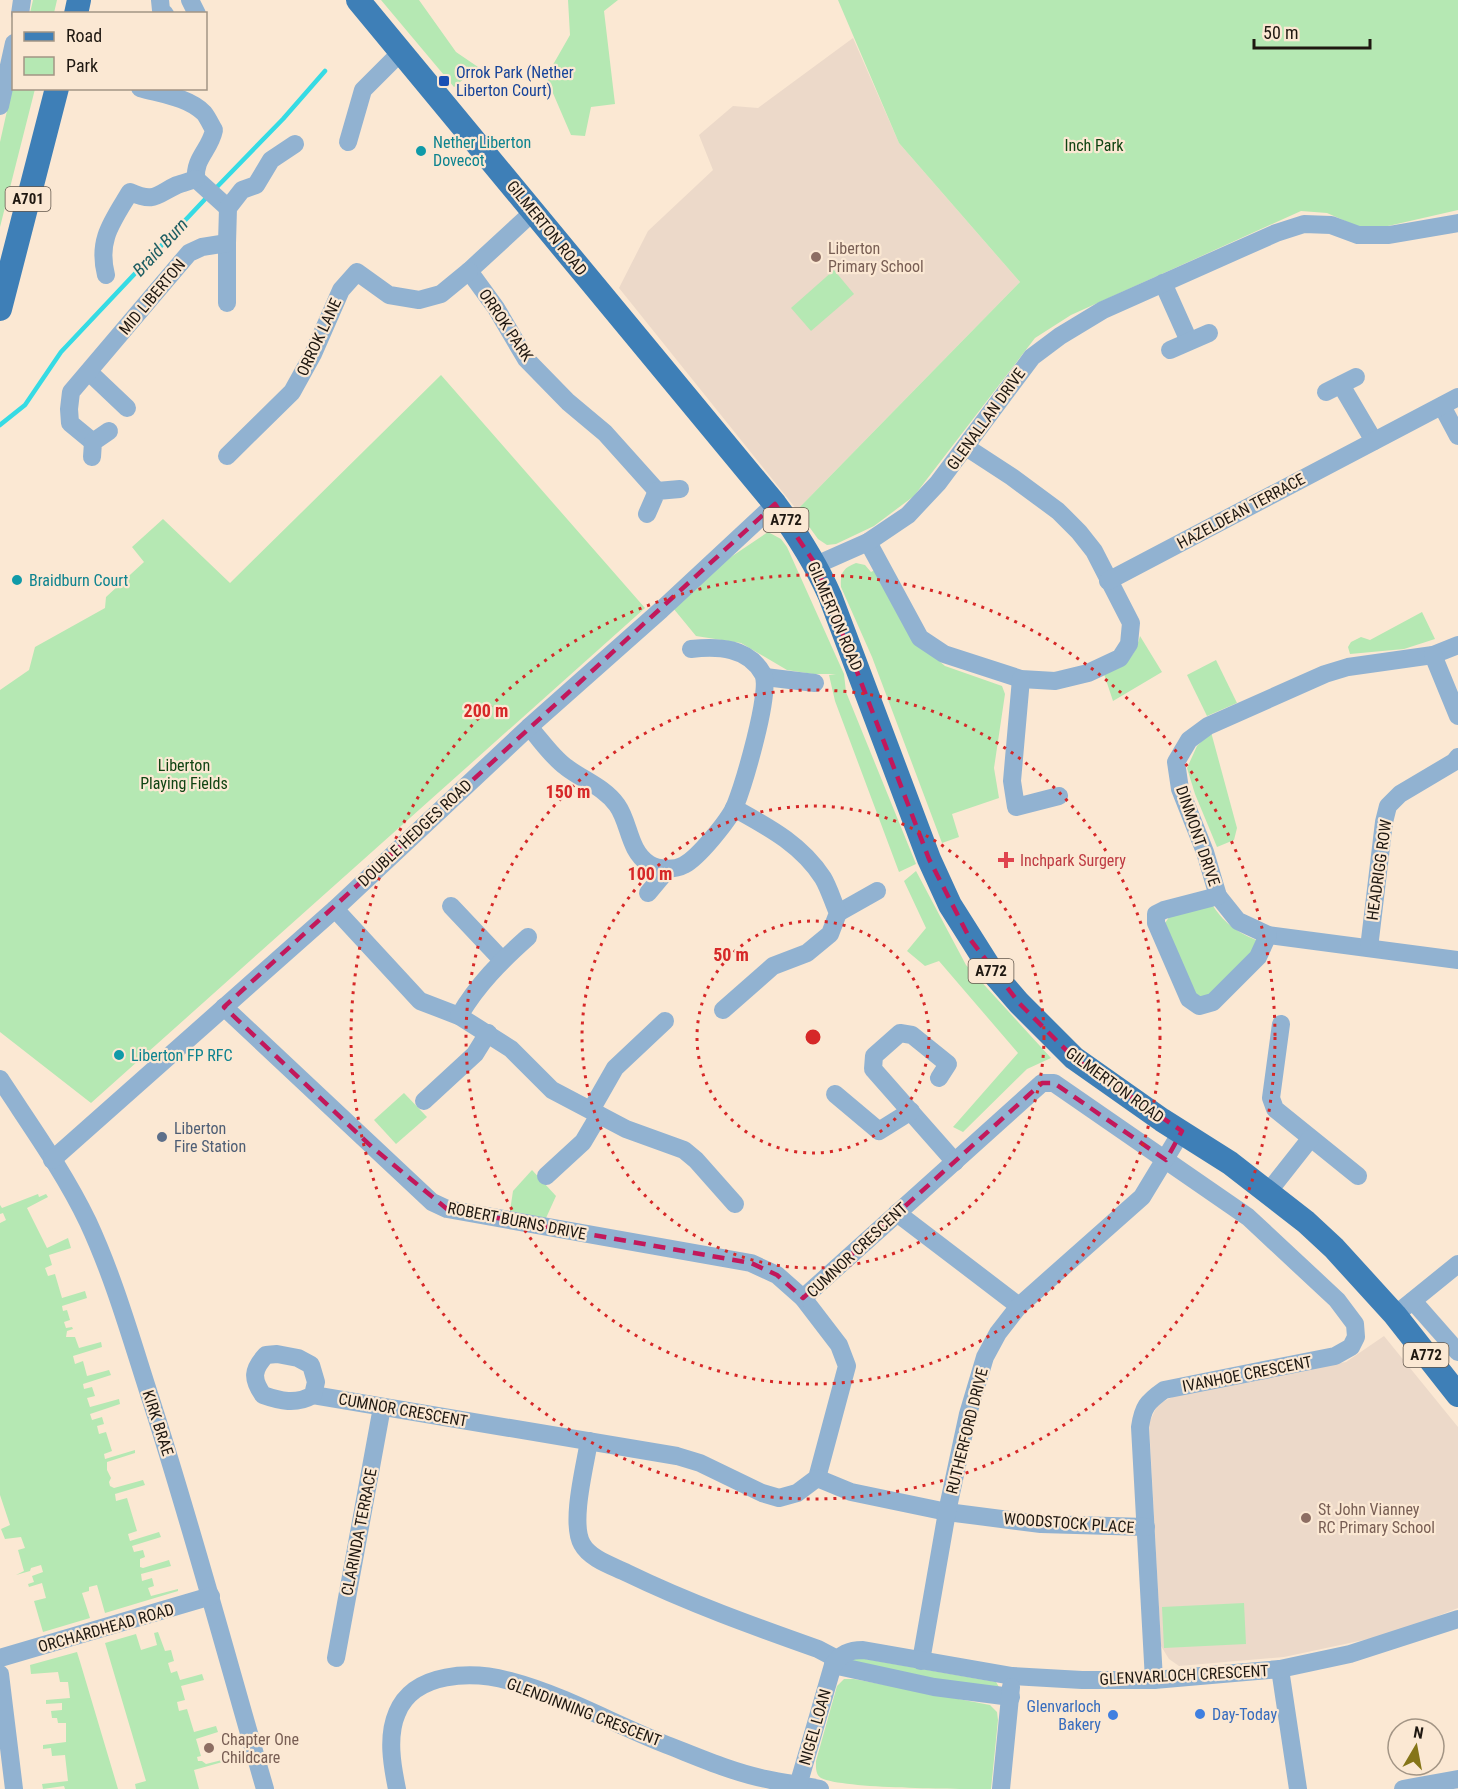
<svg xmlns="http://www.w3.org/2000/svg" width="1458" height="1789" viewBox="0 0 1458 1789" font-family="'Roboto Condensed',sans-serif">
<rect width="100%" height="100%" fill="#fbe8d3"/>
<g fill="#ecd9c9">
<polygon points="853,38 899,143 1020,282 797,510 619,288 648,231 713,170 699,135 733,106 758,108"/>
<polygon points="1384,1336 1458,1427 1458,1608 1392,1634 1284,1657 1179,1666 1169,1659 1161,1646 1149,1423 1158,1404 1179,1394 1346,1362"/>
</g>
<g fill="#b5e8b3">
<polygon points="33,0 57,0 54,13 30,13"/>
<polygon points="381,0 419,0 456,52 478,67 454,87"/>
<polygon points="568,0 618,0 604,11 615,104 591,107 585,136 571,135 546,77 570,35"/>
<polygon points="838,0 1458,0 1458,210 1388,226 1359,227 1327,213 1301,211 1071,315 1035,338 914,496 874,526 836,544 827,545 818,539 797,510 1020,282 899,143"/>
<polygon points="13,84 14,88 35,89 0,227 0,142"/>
<polygon points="834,270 854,294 811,331 791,308"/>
<polygon points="441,375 645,608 91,1103 0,1032 0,690 29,670 35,647 105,608 106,597 144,562 132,547 163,519 230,583"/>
<polygon points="768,532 781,539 787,547 844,674 846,692 916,864 899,872 835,701 829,675 836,674 813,674 787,670 741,643 696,636 673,608 713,569"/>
<path d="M 856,563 L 865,565 L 871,572 L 877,569 L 913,639 L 945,666 L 1002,686 L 1005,694 L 994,768 L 999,798 L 952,814 L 959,837 L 942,843 L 872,657 L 841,587 C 840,573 843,568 856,563 Z"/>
<polygon points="1422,612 1435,639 1404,649 1350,654 1348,647 1351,642 1361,637 1370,640"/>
<path d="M 1140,636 L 1162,672 L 1113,701 L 1104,674 C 1125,664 1134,660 1140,636 Z"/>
<polygon points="1216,660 1237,703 1207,716 1187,675"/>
<polygon points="1211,732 1237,828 1234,840 1217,847 1195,794 1187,768 1197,746"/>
<polygon points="916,871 966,965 1051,1058 1027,1069 963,1132 953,1127 1018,1053 939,961 925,966 907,951 926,928 904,881"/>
<path d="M 1211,903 C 1224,923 1235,931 1256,940 L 1255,950 L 1213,996 L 1202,997 L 1193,994 L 1165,923 L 1172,913 Z"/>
<polygon points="404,1093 427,1117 396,1144 374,1120"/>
<polygon points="532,1170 556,1196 546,1218 510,1211 513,1191"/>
<polygon points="38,1194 39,1197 46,1194 48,1197 27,1208 47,1248 68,1238 71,1248 49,1255 52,1265 45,1268 48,1276 55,1274 62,1298 85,1291 87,1298 62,1306 63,1311 67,1310 70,1320 64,1322 66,1328 72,1327 73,1329 67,1331 66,1337 75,1337 79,1348 101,1342 102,1347 73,1356 75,1364 83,1361 87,1376 109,1370 111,1375 83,1384 84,1389 92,1387 95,1396 87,1398 90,1407 119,1399 120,1404 90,1414 92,1420 102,1417 104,1424 97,1426 99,1434 106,1432 112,1451 104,1454 105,1459 135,1450 135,1453 107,1462 107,1470 111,1478 109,1482 110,1486 114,1488 143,1480 145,1485 115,1494 116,1501 127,1498 137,1531 128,1534 130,1541 159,1532 161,1537 132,1546 134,1552 143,1550 145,1557 140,1559 140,1567 143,1568 169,1560 171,1566 141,1574 142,1581 152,1578 154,1586 148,1588 151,1596 178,1589 178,1591 105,1613 97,1585 89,1587 89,1591 82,1593 90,1618 43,1632 34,1601 46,1598 42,1583 29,1587 28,1584 34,1582 32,1576 43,1572 41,1565 31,1568 30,1571 16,1575 24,1571 18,1550 25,1548 21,1537 5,1539 1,1529 10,1525 0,1495 0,1223 6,1220 3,1213 0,1214 0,1205 2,1208"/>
<polygon points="1244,1603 1246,1644 1164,1648 1162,1607"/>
<polygon points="158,1632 165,1651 171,1650 174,1661 168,1663 171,1673 177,1671 180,1680 202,1674 204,1680 181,1686 185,1700 177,1702 179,1711 187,1709 194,1732 216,1726 218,1732 196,1739 201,1756 197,1757 198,1761 202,1761 206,1764 226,1759 226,1761 194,1770 199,1789 136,1789 135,1784 146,1781 105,1643 136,1634 141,1650 157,1645 154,1633"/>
<polygon points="77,1652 81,1665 118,1789 65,1789 64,1786 43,1789 42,1784 68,1781 65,1755 52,1756 51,1748 43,1749 43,1745 66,1742 66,1723 58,1723 57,1718 52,1718 51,1711 62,1710 62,1703 46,1704 46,1700 70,1698 68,1682 60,1682 58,1672 31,1674 30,1665"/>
<polygon points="854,1657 996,1682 999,1687 951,1682 853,1663 850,1658"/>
<path d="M 844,1679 L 854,1679 L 990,1705 L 997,1712 L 998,1720 L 991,1789 C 959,1789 843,1789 821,1778 C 815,1774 816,1766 816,1761 L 837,1686 Z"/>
</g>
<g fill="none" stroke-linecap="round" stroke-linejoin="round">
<g stroke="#36dbe4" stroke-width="4.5">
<polyline points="215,189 283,119 325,71"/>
<polyline points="0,425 25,405 61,352 209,195"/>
</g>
<g stroke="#91b2d1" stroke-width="18">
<polyline points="160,0 161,10 165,14"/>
<polyline points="190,0 197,14"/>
<polyline points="20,14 22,0"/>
<path d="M 140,88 C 161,94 188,97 204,113 C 208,118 211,125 214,130 C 210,150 194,158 196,179 L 228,208"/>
<polyline points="0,106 14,43"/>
<polyline points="348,142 363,90 402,51"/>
<polyline points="533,212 469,271 496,308 526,359 568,402 605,433 657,491"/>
<path d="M 106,275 C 97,240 112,222 130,192 C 155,203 156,195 177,185 C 183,183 190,181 196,179"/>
<polyline points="1163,283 1189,341"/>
<polyline points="227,303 227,243"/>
<polyline points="1170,350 1209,333"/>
<polyline points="89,372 127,408"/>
<polyline points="1341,385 1374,441"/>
<polyline points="1326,392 1356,377"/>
<polyline points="1442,406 1458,436"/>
<polyline points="93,442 70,423 69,409 71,392 189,253 202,247 227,243 228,208 242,190 256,185 271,160 295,144"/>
<polyline points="227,456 292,392 313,354 341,290 357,272 389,295 419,300 441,294 469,271"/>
<polyline points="92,457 93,442 109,431"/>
<polyline points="647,514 657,491 680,489"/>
<polyline points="868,542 920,638 944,654 1021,679 1055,681 1088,673 1120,658 1129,644 1131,623 1094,551 1079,532 1058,511 1012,477 966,447"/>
<polyline points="816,565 868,542 908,515 938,483 1032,357 1060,336 1103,310 1276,233 1304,224 1331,225 1358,235 1389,235 1458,223"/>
<polyline points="1108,581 1458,397"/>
<polyline points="1458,645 1433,655 1348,667 1325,674 1208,726 1189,740 1176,762 1180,789 1205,852 1218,896 1238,921 1268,935 1458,960"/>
<polyline points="1433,655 1458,716"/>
<polyline points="765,677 815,683"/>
<polyline points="1021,679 1012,781 1016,807 1059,796"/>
<path d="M 529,727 C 541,740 552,757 566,767 C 583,780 604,787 617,805 C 630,823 628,850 649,864 C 658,870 675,870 684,865 C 698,858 729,820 735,806 C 743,786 772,691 763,674 C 748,647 718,646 691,649"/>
<polyline points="648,893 668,869"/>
<polyline points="1218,896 1164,910 1156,914 1156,923 1189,999 1199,1006 1213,1002 1258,957 1268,935"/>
<polyline points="451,906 502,960"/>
<polyline points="335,909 420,1001 459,1016 511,1049 552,1090 626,1129 684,1150 696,1160 735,1204"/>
<polyline points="838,913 877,891"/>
<polyline points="1369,948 1384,822 1388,806 1400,794 1454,762 1458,757"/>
<polyline points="224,1007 432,1202 447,1209 751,1263 777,1275 803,1298 839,1345 847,1366 817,1478 797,1493 779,1498 762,1493 700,1463 677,1456 313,1395"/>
<path d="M 723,1010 L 773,966 L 807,953 L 830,934 L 838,913 C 833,902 829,888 823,878 C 801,844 768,827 734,808"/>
<path d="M 459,1016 C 477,985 501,961 528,937"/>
<polyline points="1281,1024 1271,1098 1275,1109 1358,1176"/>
<polyline points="939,1078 948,1064 912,1035 900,1033 874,1056 873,1069 955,1162"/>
<path d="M 0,1079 C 30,1125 64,1172 88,1222 C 114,1278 131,1338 150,1397 C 192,1527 227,1658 265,1789"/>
<polyline points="835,1094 879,1131 911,1111"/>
<polyline points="424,1101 475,1054 488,1033"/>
<polyline points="591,1110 615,1068 665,1021"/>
<polyline points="52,1160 335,909 529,727 661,610 775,504"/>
<polyline points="546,1176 583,1142 599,1115"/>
<polyline points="1269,1191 1310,1139"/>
<polyline points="897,1213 1019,1306"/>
<path d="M 803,1298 L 1042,1083 L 1054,1083 L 1248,1217 L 1337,1300 L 1355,1324 L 1356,1337 L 1351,1347 L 1335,1356 L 1164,1390 C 1147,1402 1143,1407 1140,1427 L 1154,1680"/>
<polyline points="1413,1301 1458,1352"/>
<polyline points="1395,1315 1458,1264"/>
<path d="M 277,1354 L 298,1358 L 311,1365 L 316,1382 L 313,1395 C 296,1405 280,1401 263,1395 C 252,1379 252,1370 266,1355 Z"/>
<path d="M 589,1441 C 585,1466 570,1523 582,1544 C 590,1559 613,1566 627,1573 C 689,1603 753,1626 818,1649 L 837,1659"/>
<polyline points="817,1478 851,1492 947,1512 1041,1524 1146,1527"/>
<polyline points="0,1658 211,1596"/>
<polyline points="336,1658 382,1407"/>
<polyline points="921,1661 947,1512 968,1414 985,1357 998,1333 1019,1306 1142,1197 1182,1131"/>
<polyline points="833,1665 934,1687 1011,1697"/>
<polyline points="1280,1669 1298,1789"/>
<polyline points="0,1674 14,1789"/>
<path d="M 397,1789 C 392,1765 387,1736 397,1713 C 414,1671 473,1671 510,1681 C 563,1695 612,1723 662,1743 C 696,1756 731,1772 766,1779 C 784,1783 802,1785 820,1789"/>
<path d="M 797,1789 L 833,1665 C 841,1654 849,1650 863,1650 L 1012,1676 L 1082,1680 L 1154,1680 L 1280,1669 L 1350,1654 L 1458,1619"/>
<polyline points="1001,1789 1011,1687"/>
<polyline points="1403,1789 1458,1779"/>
</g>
<g stroke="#3e7fb7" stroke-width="24">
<path d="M 358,0 L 775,504 C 797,534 815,562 830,596 L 929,859 L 950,905 L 993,973 L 1019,1003 L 1074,1058 L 1162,1120 L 1230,1163 L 1306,1222 L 1334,1248 L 1395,1315 L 1458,1395"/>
<polyline points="76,14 79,0"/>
<polyline points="0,309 57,88"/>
</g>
</g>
<path fill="none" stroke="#c2185b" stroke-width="4.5" stroke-dasharray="12 8" stroke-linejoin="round" d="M 775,504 L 816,565 L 929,859 L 970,939 L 1019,1003 L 1074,1058 L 1182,1131 L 1166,1160 L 1054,1083 L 1042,1083 L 803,1298 L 777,1275 L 751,1263 L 447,1209 L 372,1147 L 224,1007 Z"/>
<g fill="none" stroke="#d62828" stroke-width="3" stroke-dasharray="3 6">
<circle cx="813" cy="1037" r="116"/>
<circle cx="813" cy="1037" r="231"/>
<circle cx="813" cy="1037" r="347"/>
<circle cx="813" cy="1037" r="462"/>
</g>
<rect fill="#1a4fb4" stroke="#fbe8d3" stroke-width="2" x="438" y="75" width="12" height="12" rx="3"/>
<g fill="#0f9aa8" stroke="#fbe8d3" stroke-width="2">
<circle cx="421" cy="151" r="6"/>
<circle cx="17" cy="580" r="6"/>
<circle cx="119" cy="1055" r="6"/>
</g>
<g fill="#8d6e63" stroke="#fbe8d3" stroke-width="2">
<circle cx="816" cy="257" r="6"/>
<circle cx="1306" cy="1518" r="6"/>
<circle cx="209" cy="1748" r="6"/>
</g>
<path fill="#e0444e" stroke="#fbe8d3" stroke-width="2" d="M1003 851h6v6h6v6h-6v6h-6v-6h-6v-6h6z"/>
<circle fill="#5c6f8a" stroke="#fbe8d3" stroke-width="2" cx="162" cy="1137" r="6"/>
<g fill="#3f7fe0" stroke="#fbe8d3" stroke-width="2">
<circle cx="1200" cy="1714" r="6"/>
<circle cx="1113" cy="1715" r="6"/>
</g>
<g text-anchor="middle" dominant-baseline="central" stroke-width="4.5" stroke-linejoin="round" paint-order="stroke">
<g fill="#fbe8d3" stroke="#61564b" stroke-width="1.5">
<rect x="5.5" y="187" width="45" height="24" rx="4.5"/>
<rect x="763.5" y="508" width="45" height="24" rx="4.5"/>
<rect x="968.5" y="959" width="45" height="24" rx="4.5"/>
<rect x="1403.5" y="1343" width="45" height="24" rx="4.5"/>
</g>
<g font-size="15" font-weight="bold" fill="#1f1811">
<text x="28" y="199">A701</text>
<text x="786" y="520">A772</text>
<text x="991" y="971">A772</text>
<text x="1426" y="1355">A772</text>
</g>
<g font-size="16" fill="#164399" stroke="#fbe8d3" text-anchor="start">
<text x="456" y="72">Orrok Park (Nether<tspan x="456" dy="18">Liberton Court)</tspan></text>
</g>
<g font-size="16" fill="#0d838f" stroke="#fbe8d3" text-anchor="start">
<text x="433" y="142">Nether Liberton<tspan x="433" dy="18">Dovecot</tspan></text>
<text x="29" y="580">Braidburn Court</text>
<text x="131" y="1055">Liberton FP RFC</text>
</g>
<g font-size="16" fill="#104413" stroke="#fbe8d3">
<text x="1094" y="145">Inch Park</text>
<text x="184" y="765">Liberton<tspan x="184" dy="18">Playing Fields</tspan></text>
</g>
<g font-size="16" fill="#1f1811" stroke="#fbe8d3">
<text transform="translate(547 228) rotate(51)">GILMERTON ROAD</text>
<text transform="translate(152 297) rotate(-50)">MID LIBERTON</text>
<text transform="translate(506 325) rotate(56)">ORROK PARK</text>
<text transform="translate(319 337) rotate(-65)">ORROK LANE</text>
<text transform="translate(986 419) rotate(-54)">GLENALLAN DRIVE</text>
<text transform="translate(1241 511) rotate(-28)">HAZELDEAN TERRACE</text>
<text transform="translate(835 616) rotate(67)">GILMERTON ROAD</text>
<text transform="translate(415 833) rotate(-43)">DOUBLE HEDGES ROAD</text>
<text transform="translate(1198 836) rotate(71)">DINMONT DRIVE</text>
<text transform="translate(1379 870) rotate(-82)">HEADRIGG ROW</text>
<text transform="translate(1115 1085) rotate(36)">GILMERTON ROAD</text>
<text transform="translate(517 1221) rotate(11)">ROBERT BURNS DRIVE</text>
<text transform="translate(857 1250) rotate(-43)">CUMNOR CRESCENT</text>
<text transform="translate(1247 1374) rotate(-11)">IVANHOE CRESCENT</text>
<text transform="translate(403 1410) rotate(10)">CUMNOR CRESCENT</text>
<text transform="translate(158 1423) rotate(72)">KIRK BRAE</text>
<text transform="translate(967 1431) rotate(-76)">RUTHERFORD DRIVE</text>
<text transform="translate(1069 1523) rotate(4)">WOODSTOCK PLACE</text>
<text transform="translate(359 1532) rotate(-79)">CLARINDA TERRACE</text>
<text transform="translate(106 1628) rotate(-16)">ORCHARDHEAD ROAD</text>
<text transform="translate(1184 1675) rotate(-3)">GLENVARLOCH CRESCENT</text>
<text transform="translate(584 1712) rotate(21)">GLENDINNING CRESCENT</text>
<text transform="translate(815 1727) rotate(-74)">NIGEL LOAN</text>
</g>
<g font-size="16" fill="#785e54" stroke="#fbe8d3" text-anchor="start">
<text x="828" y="248">Liberton<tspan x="828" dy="18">Primary School</tspan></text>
<text x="1318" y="1509">St John Vianney<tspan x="1318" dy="18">RC Primary School</tspan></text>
<text x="221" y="1739">Chapter One<tspan x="221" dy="18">Childcare</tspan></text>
</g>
<g font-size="16" fill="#be3a42" stroke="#fbe8d3" text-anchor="start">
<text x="1020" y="860">Inchpark Surgery</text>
</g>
<g font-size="16" fill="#4e5e75" stroke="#fbe8d3" text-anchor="start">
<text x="174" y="1128">Liberton<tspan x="174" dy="18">Fire Station</tspan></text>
</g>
<g font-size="16" fill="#366cbe" stroke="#fbe8d3" text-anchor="end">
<text x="1101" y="1706">Glenvarloch<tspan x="1101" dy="18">Bakery</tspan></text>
<text x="1212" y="1714" text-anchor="start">Day-Today</text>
</g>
<g font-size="18" font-style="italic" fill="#1e5e62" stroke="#fbe8d3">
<text transform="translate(160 247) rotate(-47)">Braid Burn</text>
</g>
</g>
<circle cx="813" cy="1037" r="9" fill="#d62828" stroke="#fbe8d3" stroke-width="3"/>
<g font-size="18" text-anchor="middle" font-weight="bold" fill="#d62828" stroke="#fbe8d3" stroke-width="4.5" stroke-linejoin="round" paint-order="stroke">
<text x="486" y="717">200 m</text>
<text x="568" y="798">150 m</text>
<text x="650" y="880">100 m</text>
<text x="731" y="961">50 m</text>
</g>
<rect x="12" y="12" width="195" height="78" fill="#fbe8d3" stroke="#a39585" stroke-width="1.5"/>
<rect x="24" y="32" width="30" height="9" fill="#3e7fb7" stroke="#a39585" stroke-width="1.5"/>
<text x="66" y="42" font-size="18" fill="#1f1811">Road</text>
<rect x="24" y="57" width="30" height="18" fill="#b5e8b3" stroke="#a39585" stroke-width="1.5"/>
<text x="66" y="72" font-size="18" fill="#1f1811">Park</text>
<g transform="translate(1416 1747) rotate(10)"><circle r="28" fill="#fbe8d3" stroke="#a39585" stroke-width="1.5"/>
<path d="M0-4.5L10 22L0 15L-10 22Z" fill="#857518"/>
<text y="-9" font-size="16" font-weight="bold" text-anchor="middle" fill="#1f1811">N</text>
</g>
<path d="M1254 39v9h116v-9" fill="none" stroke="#1f1811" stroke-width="3"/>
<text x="1263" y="39" font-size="18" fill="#1f1811" stroke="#fbe8d3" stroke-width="4.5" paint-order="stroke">50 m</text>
</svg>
